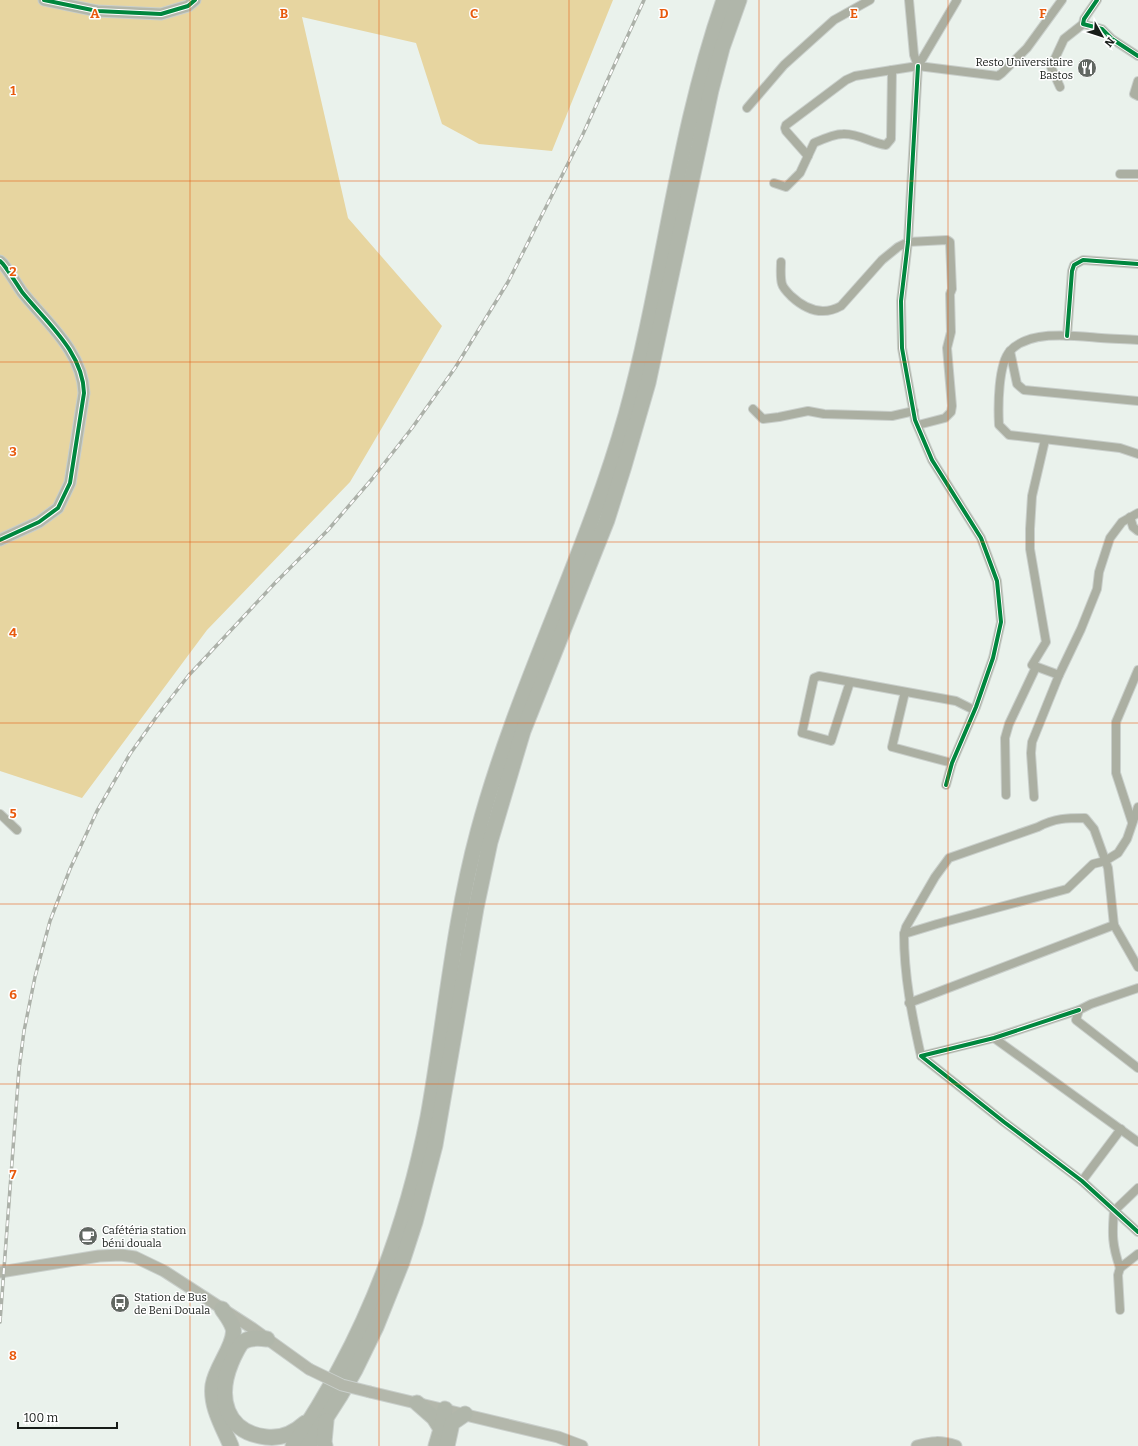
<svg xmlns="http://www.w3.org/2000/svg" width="1138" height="1446" viewBox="0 0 1138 1446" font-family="Bitter,serif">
<rect width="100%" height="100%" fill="#eaf2ec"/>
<polygon fill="#e7d5a0" points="0,0 613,0 552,151 479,144 442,124 416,43 302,17 348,218 442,326 350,482 207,630 82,798 0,771"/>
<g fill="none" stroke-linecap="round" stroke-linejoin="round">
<g stroke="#c9cfcb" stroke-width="10">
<g id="street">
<polyline points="909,0 914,55 918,66 998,76 1002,73 1027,48 1062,0"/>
<polyline points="1097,0 1084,19 1083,24 1102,29 1112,39 1138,56"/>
<polyline points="918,66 908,242 901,301 902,348 915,420 932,460 981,538 997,581 1001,622 993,658 976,707 952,763 946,785"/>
<polyline points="1138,81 1134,94 1138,96"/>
<polyline points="1060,87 1051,67 1064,39 1083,24"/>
<polyline points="747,108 784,65 834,20 870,0"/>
<polyline points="808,156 786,131 785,128 786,125 846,80 855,76 892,70"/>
<polyline points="1120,174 1138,174"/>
<path d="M 774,183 L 786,187 L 800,173 L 814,143 C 823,139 834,134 843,134 C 857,133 872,143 886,145 L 891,139 L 892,70 L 918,66 L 957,0"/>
<path d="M 781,262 C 781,268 780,277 782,284 C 783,288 788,293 791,296 C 806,310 823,316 841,306 L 882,260 L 898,247 L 908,242 L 947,240 L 950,242 L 952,289 L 950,294 L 951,332 L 947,348 L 952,406 L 951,412 L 945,418 L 918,425"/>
<polyline points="1067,336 1072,271 1074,265 1083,260 1138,264"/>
<path d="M 1138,340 C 1126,339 1114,339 1101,338 C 1076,336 1030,329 1010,351 C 998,364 998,407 999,425 L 1009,435 L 1120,448 L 1138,454"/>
<polyline points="1010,351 1017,384 1024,390 1138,401"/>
<polyline points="753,409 763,419 779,417 808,411 824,414 892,416 914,411"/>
<polyline points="1045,440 1032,496 1030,529 1030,549 1046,642 1032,665 1059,675 1081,629 1097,589 1099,572 1110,538 1122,522 1138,513"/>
<polyline points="1130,517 1133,527 1138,531"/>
<polyline points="850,682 831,741 802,733 814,678 819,676 956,701 974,710"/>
<polyline points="905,692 892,747 952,763"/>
<polyline points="1006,795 1005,738 1009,724 1036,667"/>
<polyline points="1034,797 1031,753 1032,742 1059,675"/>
<path d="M 1138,807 L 1127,839 L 1118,853 L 1105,861 L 1093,864 L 1067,889 L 937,924 L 904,934 L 906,927 L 935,877 L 949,858 L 1038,827 C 1055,818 1067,818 1085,818 L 1094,829 L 1108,868 L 1114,925 L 1138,967"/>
<polyline points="0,814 17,830"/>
<polyline points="1132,822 1116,773 1116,722 1138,670"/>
<path d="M 904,934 C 904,976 912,1016 921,1056"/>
<polyline points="1138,988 1091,1004 1079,1010 1076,1020 1138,1068"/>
<polyline points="909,1003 1114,925"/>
<polyline points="1079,1010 994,1038 921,1056 1004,1122 1082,1181 1138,1232"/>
<polyline points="994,1038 1138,1142"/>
<polyline points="1082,1181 1121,1129"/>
<path d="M 1138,1188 L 1114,1211 C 1112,1234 1112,1245 1120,1268 L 1138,1254"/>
<polyline points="1120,1310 1118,1275 1120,1268"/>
</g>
</g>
<g stroke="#c9cfcb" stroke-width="13">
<g id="secondary">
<polyline points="44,0 97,11 161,14 188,6 195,0"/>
<path d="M 0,261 L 3,264 C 10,273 16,283 22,292 C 46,322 83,352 84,393 L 70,483 L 58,508 L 39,522 L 0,540"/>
<polyline points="0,1272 99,1256 121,1255 135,1257 164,1271 252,1328 309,1369"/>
<polyline points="370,1392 558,1437 582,1446"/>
<path d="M 917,1446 C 932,1442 940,1441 956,1446"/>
</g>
</g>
<g stroke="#c9cfcb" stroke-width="17">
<g id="highway">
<path d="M 222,1309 C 226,1315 231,1321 233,1328 C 237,1343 216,1366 213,1385 C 210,1406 223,1427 231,1446"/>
<path d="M 267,1339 C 259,1338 250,1337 243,1342 C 239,1345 233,1358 231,1363 C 217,1397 225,1432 266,1437 C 281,1439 294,1433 305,1423"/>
<polyline points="417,1403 434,1418 441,1429 436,1446"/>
<polyline points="441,1429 445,1409"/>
<path d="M 293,1446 C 310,1421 326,1395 340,1368 C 382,1290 411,1203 428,1117 C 445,1022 453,925 478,832 C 516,689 586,557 626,415 C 664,278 677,134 724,0"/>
<polyline points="308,1446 340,1396 355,1370 376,1327 402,1262 415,1222 435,1145 476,908 490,842 523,731 607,520 624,466 648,383 711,90 722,48 739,0"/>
<polyline points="325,1446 324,1442 326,1421"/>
<polyline points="447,1446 452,1423 465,1414"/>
</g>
</g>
<use href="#street" stroke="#abafa2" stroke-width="8"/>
<use href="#secondary" stroke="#b3b7ab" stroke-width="11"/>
<use href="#highway" stroke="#b0b6aa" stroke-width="15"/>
<g stroke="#acb1a9" stroke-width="3.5">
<polyline id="rail" points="0,1322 19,1069 24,1031 35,977 50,921 70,869 97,811 130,754 157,716 189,675 275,583 328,530 372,479 412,428 455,368 508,282 583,134 644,0"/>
</g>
<use href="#rail" stroke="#fff" stroke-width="2" stroke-dasharray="6" stroke-linecap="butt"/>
<g stroke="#c9cfcb" stroke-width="13" stroke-linecap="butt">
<polyline id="secondary-bridge" points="309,1369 342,1385 370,1392"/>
</g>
<use href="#secondary-bridge" stroke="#b3b7ab" stroke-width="11"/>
<g stroke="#fff" stroke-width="6">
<g id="cycleway">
<polyline points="44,0 97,11 161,14 188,6 195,0"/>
<polyline points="1097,0 1084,19 1083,24 1102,29 1112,39 1138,56"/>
<polyline points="918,66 908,242 901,301 902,348 915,420 932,460 981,538 997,581 1001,622 993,658 976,707 952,763 946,785"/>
<path d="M 0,261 L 3,264 C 10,273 16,283 22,292 C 46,322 83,352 84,393 L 70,483 L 58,508 L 39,522 L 0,540"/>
<polyline points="1067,336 1072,271 1074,265 1083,260 1138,264"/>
<polyline points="1079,1010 994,1038 921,1056 1004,1122 1082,1181 1138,1232"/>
</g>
</g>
<use href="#cycleway" stroke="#00873e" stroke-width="4"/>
</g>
<path fill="none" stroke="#e8590c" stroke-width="1" stroke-opacity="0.55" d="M 190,0 L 190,1446M 379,0 L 379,1446M 569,0 L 569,1446M 759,0 L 759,1446M 948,0 L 948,1446M 0,181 L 1138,181M 0,362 L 1138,362M 0,542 L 1138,542M 0,723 L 1138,723M 0,904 L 1138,904M 0,1084 L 1138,1084M 0,1265 L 1138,1265"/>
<defs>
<g id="restaurant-disc" transform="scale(1)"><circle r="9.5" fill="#616762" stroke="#fff"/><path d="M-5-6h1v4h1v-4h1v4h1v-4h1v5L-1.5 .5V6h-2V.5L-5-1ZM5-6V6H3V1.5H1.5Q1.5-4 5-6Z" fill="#fff"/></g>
<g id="cafe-disc" transform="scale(1)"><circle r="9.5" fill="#616762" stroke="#fff"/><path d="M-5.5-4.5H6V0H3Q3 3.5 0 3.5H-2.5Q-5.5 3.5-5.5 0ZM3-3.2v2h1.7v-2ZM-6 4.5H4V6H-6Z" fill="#fff"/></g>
<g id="bus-disc" transform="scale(1)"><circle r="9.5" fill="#616762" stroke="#fff"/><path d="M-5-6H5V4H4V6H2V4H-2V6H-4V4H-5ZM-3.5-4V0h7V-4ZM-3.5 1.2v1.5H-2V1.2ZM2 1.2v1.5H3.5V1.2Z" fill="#fff"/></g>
</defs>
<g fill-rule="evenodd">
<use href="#restaurant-disc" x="1087" y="68"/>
<use href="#cafe-disc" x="88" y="1236"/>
<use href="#bus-disc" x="120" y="1303"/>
</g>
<g text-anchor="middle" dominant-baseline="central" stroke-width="3" stroke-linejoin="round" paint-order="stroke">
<g font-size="11" fill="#171c18" stroke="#fff" text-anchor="start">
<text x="1073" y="62" text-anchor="end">Resto Universitaire<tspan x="1073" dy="13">Bastos</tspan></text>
<text x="102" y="1230">Cafétéria station<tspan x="102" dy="13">béni douala</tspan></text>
<text x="134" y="1297">Station de Bus<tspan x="134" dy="13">de Beni Douala</tspan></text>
</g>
</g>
<g font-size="13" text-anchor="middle" font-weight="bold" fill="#e8590c" stroke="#fff" stroke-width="3" stroke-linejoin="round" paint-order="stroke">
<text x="95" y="18">A</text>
<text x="284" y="18">B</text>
<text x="474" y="18">C</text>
<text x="664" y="18">D</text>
<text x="854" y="18">E</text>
<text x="1043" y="18">F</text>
<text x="13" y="95">1</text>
<text x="13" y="276">2</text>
<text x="13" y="456">3</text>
<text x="13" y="637">4</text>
<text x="13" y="818">5</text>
<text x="13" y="999">6</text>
<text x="13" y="1179">7</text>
<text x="13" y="1360">8</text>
</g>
<g transform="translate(1102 36) rotate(129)" stroke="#ffffff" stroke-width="3" paint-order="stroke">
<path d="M0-3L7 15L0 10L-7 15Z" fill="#171c18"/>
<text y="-6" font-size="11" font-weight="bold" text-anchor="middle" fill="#171c18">N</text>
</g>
<path d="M18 1422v6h99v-6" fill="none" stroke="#171c18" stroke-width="2"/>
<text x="24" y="1422" font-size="12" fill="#171c18" stroke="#ffffff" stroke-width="3" paint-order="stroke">100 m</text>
</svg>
